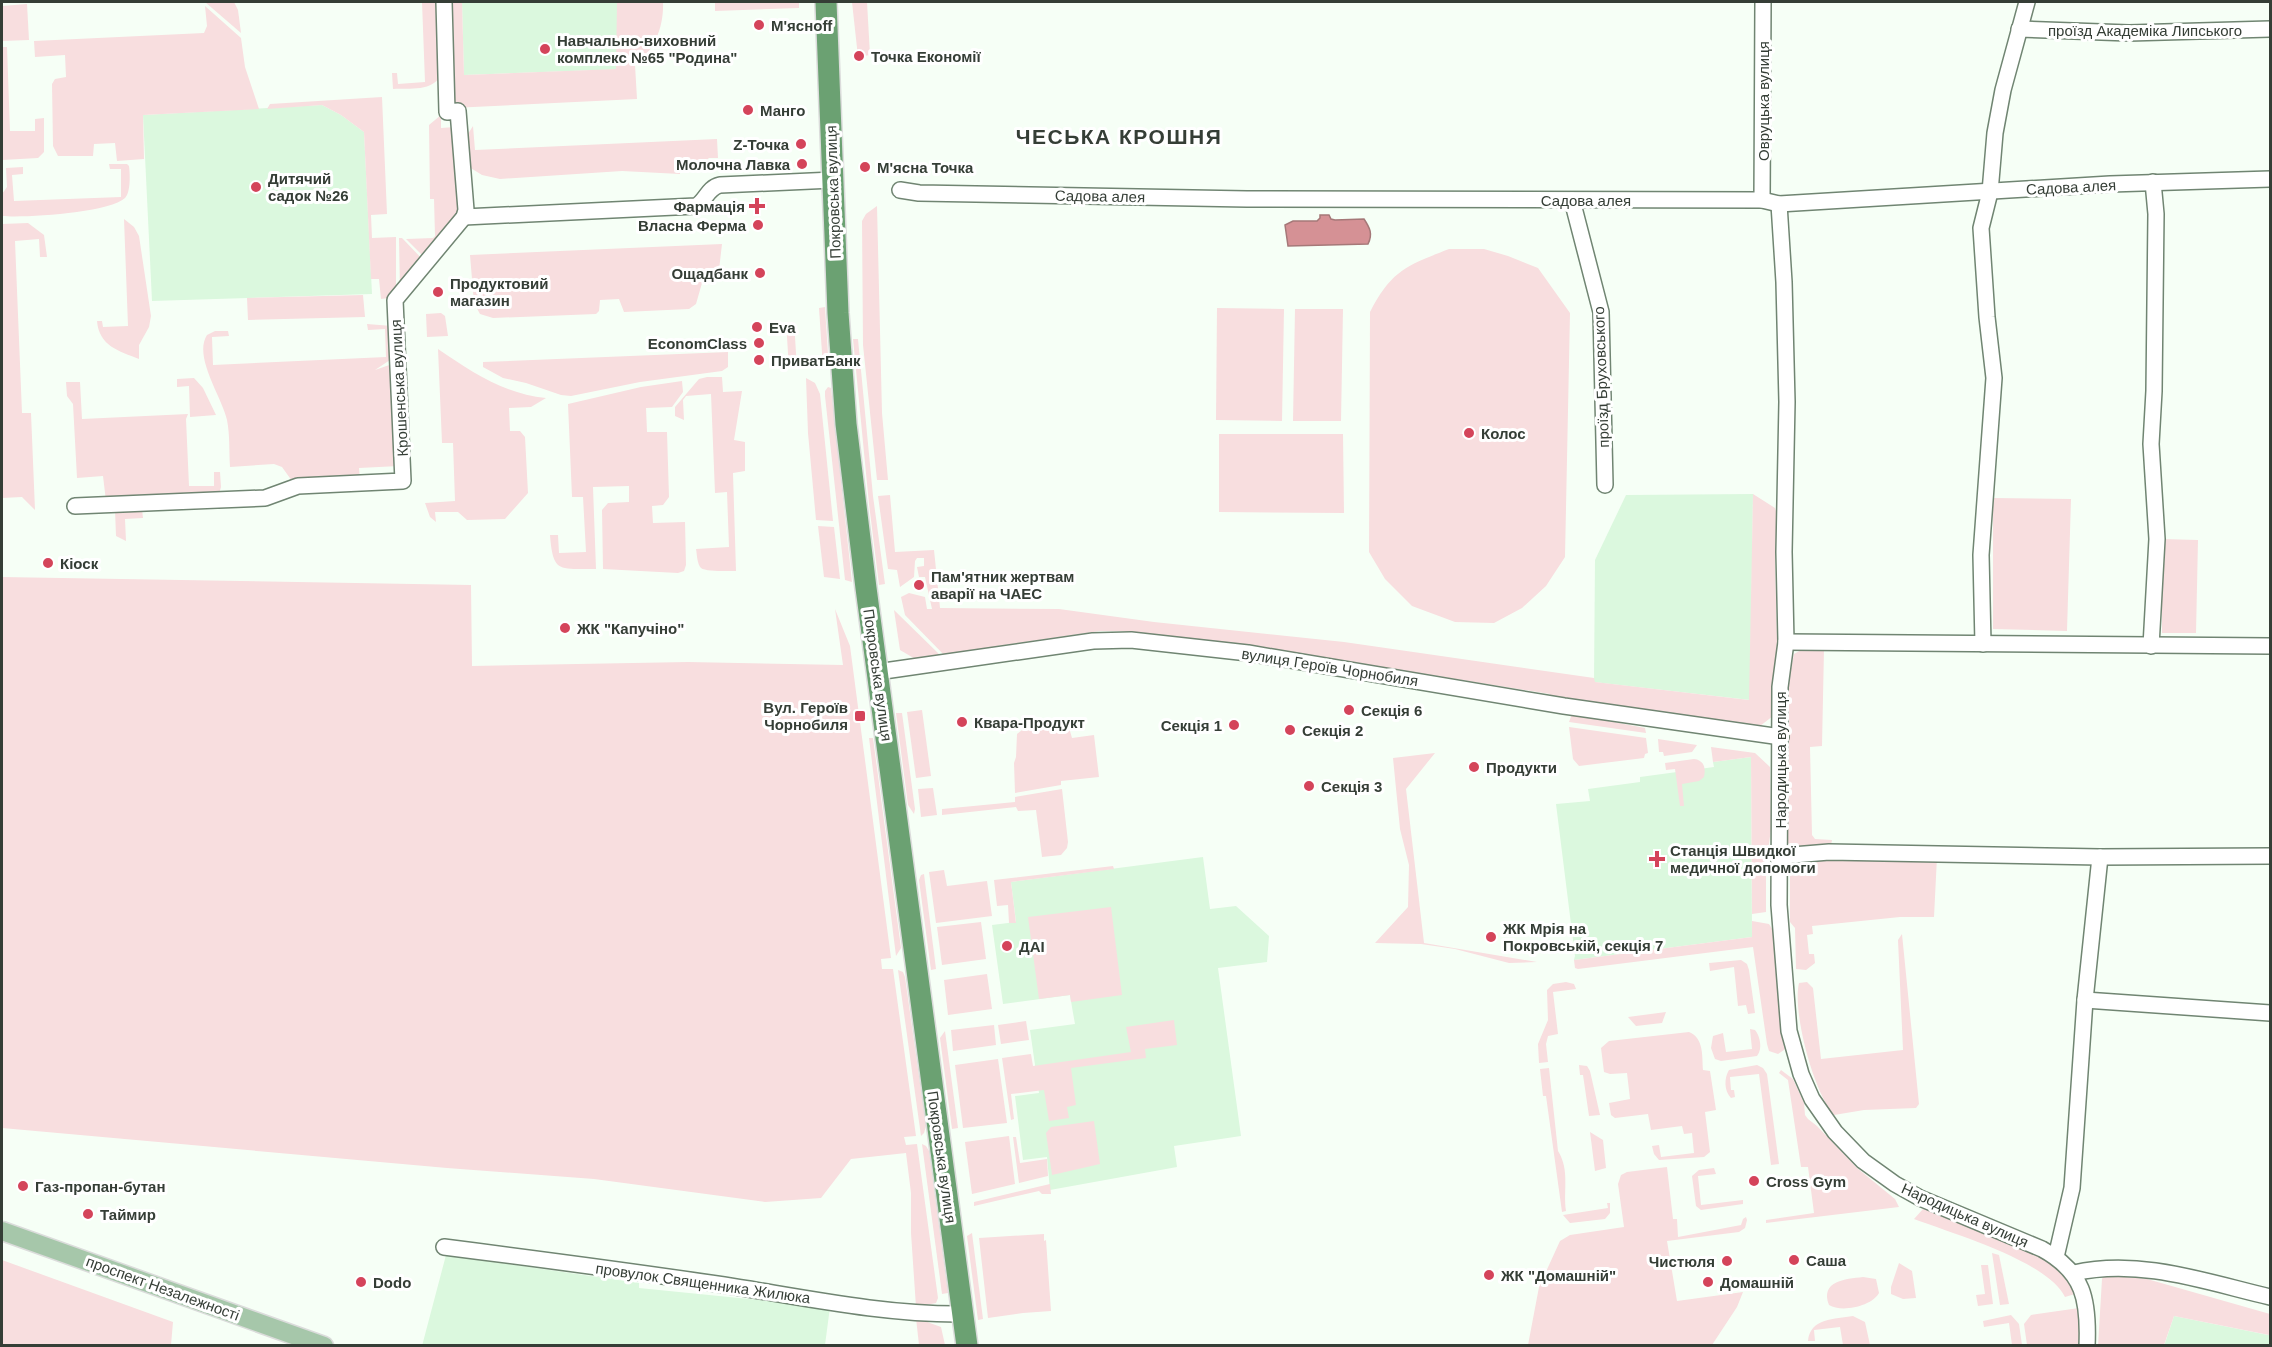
<svg xmlns="http://www.w3.org/2000/svg" width="2272" height="1347" viewBox="0 0 2272 1347" font-family="Arial,sans-serif">
<rect width="100%" height="100%" fill="#f6fff6"/>
<g fill="#dbf8de">
<polygon points="462,2 657,2 626,69 464,75"/>
<polygon points="322,105 341,115 364,132 372,294 152,301 143,115"/>
<polygon points="1753,494 1750,700 1594,682 1595,560 1626,495"/>
<polygon points="1751,757 1752,937 1574,960 1575,956 1556,804 1590,801 1588,789 1640,782 1640,777 1714,767 1713,762"/>
<polygon points="1203,857 1210,909 1236,906 1269,936 1267,962 1218,968 1241,1136 1174,1146 1177,1167 1050,1190 1047,1157 1023,1160 1015,1096 1039,1093 1030,1030 1075,1024 1073,1013 1070,995 1003,1004 992,925 1016,922 1011,882"/>
<polygon points="446,1255 639,1283 639,1288 830,1307 825,1345 422,1346"/>
<polygon points="2174,1316 2268,1335 2270,1330 2270,1345 2164,1346"/>
</g>
<g fill="#f8dedf">
<polygon points="205,2 234,2 238,10 241,33"/>
<path d="M 422,2 L 438,2 L 441,74 C 434,92 409,88 393,89 L 392,73 L 397,73 L 398,84 L 425,82 Z"/>
<path d="M 449,2 L 462,2 L 464,75 L 616,69 L 617,2 L 663,2 C 664,26 655,51 635,65 L 637,99 L 452,108 Z"/>
<polygon points="715,2 799,2 799,8 715,11"/>
<polygon points="852,2 867,2 870,55 858,57"/>
<polygon points="27,4 29,40 2,41 2,6"/>
<polygon points="205,6 241,38 245,67 259,109 143,115 144,159 117,161 115,143 94,144 93,156 58,156 53,146 52,84 55,79 66,77 65,55 35,57 34,41 204,33 207,26"/>
<polygon points="2,47 7,47 10,131 35,131 35,119 44,118 44,152 38,158 2,160"/>
<polygon points="382,97 387,214 371,215 372,238 396,237 396,291 389,298 381,299 379,279 371,279 364,132 341,115 322,105 267,109 270,104"/>
<polygon points="441,115 441,128 455,127 461,219 427,260 406,239 433,238 435,236 434,199 430,199 429,125"/>
<polygon points="473,126 475,150 717,139 718,158 709,158 699,166 680,167 680,174 622,171 500,179 482,175 469,167 466,137"/>
<path d="M 109,164 L 127,164 L 129,166 C 130,173 131,192 125,198 C 109,213 25,218 2,216 L 2,194 L 7,187 L 6,168 L 23,167 L 23,174 L 12,175 L 14,201 L 121,197 L 121,169 L 110,169 Z"/>
<polygon points="877,206 882,413 888,480 877,480 863,345 862,221 866,214"/>
<path d="M 124,219 L 134,227 L 139,236 L 151,316 L 149,327 L 139,345 L 139,359 C 119,351 99,346 97,321 L 102,321 L 103,327 L 128,326 Z"/>
<polygon points="28,223 44,235 47,257 40,257 39,239 15,241 22,413 31,413 35,510 22,497 2,498 2,224"/>
<polygon points="399,238 402,238 425,262 400,292"/>
<polygon points="722,244 719,270 716,276 702,283 696,304 689,309 624,312 619,299 600,300 599,311 596,314 493,318 480,314 474,303 470,255"/>
<path d="M 1449,249 L 1484,249 L 1508,256 L 1538,268 L 1570,313 L 1565,557 L 1546,586 L 1522,608 L 1494,623 L 1455,622 L 1412,606 L 1385,579 L 1369,552 L 1370,312 C 1392,270 1406,266 1449,249 Z"/>
<polygon points="363,295 365,317 248,320 247,298"/>
<polygon points="825,307 829,369 823,368 819,308"/>
<polygon points="1217,308 1284,309 1282,421 1216,420"/>
<polygon points="1295,309 1343,309 1341,421 1293,421"/>
<polygon points="441,313 445,316 448,336 427,337 426,314"/>
<polygon points="786,322 794,322 797,368 789,368"/>
<path d="M 367,324 L 392,326 L 390,360 L 375,370 L 395,363 L 399,466 L 359,468 L 360,480 L 292,481 L 282,467 L 274,464 L 230,467 C 229,451 230,435 227,420 C 222,397 193,357 207,335 L 215,331 L 228,331 L 229,336 L 212,337 L 213,365 L 386,357 L 385,329 L 368,330 Z"/>
<polygon points="853,339 858,339 873,496 885,584 879,585 869,504"/>
<path d="M 438,349 C 472,372 504,394 546,398 L 531,407 L 509,408 L 510,431 L 520,431 L 525,437 L 528,493 L 505,519 L 467,520 L 458,512 L 435,512 L 436,522 L 430,517 L 425,503 L 455,501 L 453,443 L 442,443 Z"/>
<polygon points="728,352 728,367 722,371 640,382 571,396 561,395 526,383 503,378 483,367 483,362"/>
<path d="M 707,377 L 722,377 L 723,392 L 742,391 L 734,440 L 745,442 L 745,471 L 733,473 L 736,571 C 730,571 706,572 701,568 C 697,564 697,554 696,549 L 729,547 L 727,492 L 715,493 L 711,394 L 686,396 L 683,400 L 684,420 L 675,416 L 675,407 L 699,379 Z"/>
<polygon points="194,378 203,388 216,415 190,417 189,386 177,387 177,379"/>
<polygon points="806,378 815,383 820,394 833,521 816,520 808,433"/>
<path d="M 682,381 L 683,392 L 672,407 L 646,408 L 647,432 L 667,432 L 669,497 L 663,505 L 652,506 L 653,523 L 685,522 L 686,565 L 684,571 L 678,573 L 603,569 L 602,510 L 608,503 L 629,502 L 629,486 L 593,487 L 596,569 C 560,568 553,575 550,535 L 558,535 L 559,553 L 586,552 L 583,497 L 572,497 L 568,404 L 641,387 Z"/>
<polygon points="66,382 80,382 82,419 188,414 186,419 189,486 214,486 214,472 220,472 221,487 219,494 106,501 103,476 77,478 73,404 67,396"/>
<polygon points="828,387 831,388 852,582 845,580 825,396 825,391"/>
<polygon points="1219,434 1343,434 1344,513 1219,512"/>
<polygon points="1753,494 1775,508 1777,514 1775,560 1777,641 1773,716 1760,726 1550,698 1550,694 1243,645 1122,631 1100,631 997,646 989,650 946,657 905,615 901,597 909,593 925,597 927,609 932,609 925,577 919,577 917,567 924,566 924,558 917,558 915,561 914,577 900,587 897,570 888,569 878,496 890,495 895,552 934,550 940,608 1059,609 1154,622 1344,642 1594,678 1595,682 1749,700"/>
<polygon points="1993,498 2071,499 2067,631 1993,629"/>
<polygon points="142,509 143,518 125,519 126,541 116,536 115,510"/>
<polygon points="818,526 834,527 840,579 824,577"/>
<polygon points="2162,539 2198,540 2196,633 2162,633"/>
<polygon points="2,577 471,585 472,666 688,662 843,665 835,609 850,646 891,958 881,959 882,969 893,969 916,1136 904,1137 906,1145 917,1144 938,1298 936,1303 916,1307 911,1233 911,1193 906,1153 851,1159 821,1198 765,1202 594,1179 447,1168 2,1128"/>
<polygon points="894,610 942,657 917,660 900,650"/>
<polygon points="1803,649 1824,649 1822,746 1810,747 1812,835 1815,839 1832,840 1831,845 1794,848 1788,843 1789,678 1794,654"/>
<polygon points="922,710 931,776 916,778 907,712"/>
<polygon points="896,713 902,713 915,809 914,814 908,805"/>
<polygon points="1572,714 1645,728 1646,733 1569,722"/>
<polygon points="1060,721 1068,724 1072,738 1094,735 1099,777 1061,781 1061,785 1015,793 1014,763 1016,757 1017,734 1027,726"/>
<polygon points="1569,727 1646,738 1648,753 1645,754 1644,758 1579,766 1573,759"/>
<polygon points="869,738 873,738 901,948 896,956"/>
<polygon points="1658,739 1697,745 1692,752 1664,756 1663,752 1659,752"/>
<polygon points="1711,747 1755,753 1770,767 1771,829 1766,866 1766,912 1752,914 1751,757 1713,762"/>
<polygon points="1435,753 1406,789 1424,943 1537,962 1509,963 1455,949 1421,944 1375,943 1408,907 1409,865 1400,829 1393,758"/>
<path d="M 1694,759 C 1704,760 1706,768 1704,777 L 1699,781 L 1682,784 L 1684,806 L 1680,806 L 1675,769 L 1666,770 L 1665,763 Z"/>
<polygon points="933,788 937,815 921,817 918,789"/>
<polygon points="1062,789 1068,842 1067,848 1061,855 1042,857 1036,810 1018,811 1016,807 942,815 942,809 1015,802 1015,797"/>
<polygon points="1937,857 1934,917 1900,917 1812,926 1813,934 1807,935 1809,954 1814,954 1815,963 1806,970 1796,969 1795,928 1790,922 1790,872 1793,864 1802,859"/>
<polygon points="1113,866 1114,869 1011,882 1016,923 1009,923 1008,905 997,906 994,880"/>
<polygon points="944,870 947,886 987,881 992,916 936,923 929,872"/>
<polygon points="924,874 936,969 931,970 919,880 921,875"/>
<polygon points="1111,907 1122,995 1071,1002 1070,995 1039,999 1028,917"/>
<polygon points="1752,921 1769,924 1774,932 1780,1011 1786,1046 1784,1050 1778,1054 1769,1051 1767,1044 1753,947 1578,969 1575,968 1574,960 1752,937"/>
<polygon points="981,922 986,959 942,965 937,927"/>
<path d="M 1902,934 L 1919,1104 L 1916,1108 L 1864,1110 L 1834,1115 C 1814,1093 1792,1012 1799,983 L 1807,982 L 1813,988 L 1821,1059 L 1903,1050 L 1898,940 Z"/>
<polygon points="1741,960 1747,964 1749,970 1755,1013 1748,1014 1746,1005 1738,1006 1734,967 1710,971 1709,963"/>
<polygon points="898,970 903,972 905,977 926,1126 924,1133 921,1136"/>
<polygon points="987,974 992,1009 948,1015 944,980"/>
<polygon points="1566,982 1574,984 1576,989 1553,992 1558,1034 1548,1036 1546,1044 1548,1062 1539,1063 1538,1044 1548,1020 1547,990 1553,984"/>
<polygon points="1666,1012 1662,1023 1636,1026 1628,1017"/>
<polygon points="1174,1020 1177,1045 1145,1049 1146,1058 1071,1068 1076,1105 1067,1107 1069,1118 1049,1121 1044,1090 1011,1094 1014,1119 1011,1120 1002,1058 1031,1054 1033,1066 1131,1052 1126,1027"/>
<polygon points="1026,1021 1029,1040 1001,1044 998,1025"/>
<polygon points="994,1025 996,1045 953,1051 951,1030"/>
<path d="M 1750,1029 L 1755,1030 C 1760,1036 1763,1049 1757,1056 L 1721,1061 L 1715,1059 L 1711,1048 L 1713,1036 L 1723,1033 L 1726,1052 L 1752,1049 Z"/>
<polygon points="945,1031 958,1128 952,1129 940,1038"/>
<path d="M 1689,1032 C 1704,1038 1702,1056 1703,1070 L 1710,1071 L 1716,1110 L 1705,1112 L 1710,1152 L 1704,1157 L 1659,1160 L 1654,1154 L 1652,1146 L 1659,1145 L 1661,1157 L 1694,1153 L 1692,1133 L 1684,1134 L 1682,1126 L 1651,1130 L 1648,1114 L 1615,1118 L 1611,1115 L 1609,1103 L 1630,1099 L 1627,1073 L 1610,1074 L 1604,1072 L 1601,1048 L 1609,1041 Z"/>
<polygon points="998,1059 1007,1123 963,1128 955,1065"/>
<polygon points="1579,1065 1587,1066 1590,1071 1600,1115 1589,1116 1583,1075 1580,1075"/>
<path d="M 1757,1065 L 1763,1068 L 1767,1074 L 1779,1164 L 1771,1165 L 1759,1074 L 1730,1077 L 1731,1090 L 1734,1090 L 1735,1097 L 1731,1098 C 1724,1091 1724,1078 1729,1070 Z"/>
<path d="M 1549,1068 L 1558,1151 C 1570,1170 1563,1191 1566,1211 L 1562,1212 L 1546,1096 L 1543,1096 L 1540,1069 Z"/>
<polygon points="1781,1070 1793,1079 1804,1103 1805,1115 1808,1119 1817,1126 1857,1168 1895,1199 1899,1207 1766,1223 1766,1220 1814,1213 1808,1167 1801,1167 1788,1080 1779,1073"/>
<polygon points="1094,1121 1100,1164 1052,1175 1046,1133 1051,1127"/>
<polygon points="1590,1132 1603,1140 1606,1168 1595,1171"/>
<polygon points="1009,1136 1015,1184 972,1194 965,1142"/>
<polygon points="1013,1137 1016,1137 1020,1163 1047,1159 1048,1176 1019,1183"/>
<polygon points="922,1144 926,1146 929,1151 948,1293 942,1294"/>
<polygon points="1667,1167 1673,1219 1677,1219 1678,1237 1741,1225 1743,1219 1746,1217 1747,1220 1745,1228 1739,1232 1667,1241 1677,1301 1743,1292 1737,1307 1712,1345 1528,1345 1539,1287 1560,1241 1570,1235 1624,1227 1618,1184 1621,1175 1627,1172"/>
<polygon points="1714,1168 1716,1174 1698,1176 1701,1205 1743,1200 1743,1204 1701,1210 1696,1206 1692,1176 1699,1170"/>
<polygon points="1050,1184 1051,1194 1042,1194 1039,1191 974,1206 974,1202"/>
<polygon points="1607,1203 1610,1203 1610,1213 1605,1219 1570,1223 1563,1215 1608,1208"/>
<path d="M 1923,1209 L 1928,1209 C 1962,1223 2042,1248 2064,1273 C 2069,1279 2072,1287 2075,1294 L 2065,1297 C 2048,1261 1951,1233 1914,1219 Z"/>
<polygon points="972,1233 983,1319 978,1320 967,1236"/>
<polygon points="1044,1234 1044,1241 1046,1240 1051,1311 1023,1313 988,1318 979,1238"/>
<polygon points="1992,1253 1999,1255 2009,1304 2000,1305"/>
<polygon points="2,1260 173,1322 171,1345 2,1345"/>
<polygon points="1899,1263 1912,1271 1916,1298 1903,1299 1891,1294 1891,1287"/>
<polygon points="1981,1265 1988,1265 1993,1304 1978,1306 1976,1295 1985,1294"/>
<polygon points="2104,1275 2147,1279 2270,1314 2269,1335 2174,1316 2164,1345 2098,1346 2102,1279"/>
<path d="M 1863,1277 L 1876,1279 L 1879,1293 C 1872,1306 1842,1313 1829,1305 C 1820,1281 1845,1279 1863,1277 Z"/>
<polygon points="2079,1308 2079,1345 2027,1345 2024,1324 2031,1315"/>
<polygon points="2011,1315 2019,1324 2022,1345 2012,1345 2009,1323 1984,1327 1983,1321"/>
<path d="M 1853,1316 L 1865,1322 L 1870,1345 L 1843,1345 L 1840,1327 L 1814,1330 L 1815,1341 L 1808,1341 C 1810,1318 1835,1319 1853,1316 Z"/>
<polygon points="916,1318 941,1327 945,1345 919,1345"/>
</g>
<path fill="#d59195" stroke="#a57878" stroke-width="1.5" d="M 1320,215 L 1329,215 L 1331,219 L 1335,220 L 1364,219 C 1370,228 1373,234 1368,244 L 1288,246 L 1285,225 L 1293,221 L 1317,221 L 1320,218 Z"/>
<g fill="none" stroke-linecap="round" stroke-linejoin="round">
<g stroke="#708572" stroke-width="18">
<g id="minor">
<polyline points="2019,29 2129,33 2270,29"/>
<polyline points="900,190 919,193 1247,199 1762,200 1779,204 2110,184 2270,179"/>
<polyline points="1572,200 1601,312 1605,485"/>
<polyline points="1762,200 1763,2"/>
<path d="M 1779,204 L 1784,282 L 1787,402 L 1784,552 L 1786,642 L 1780,687 L 1779,905 L 1789,1031 L 1801,1074 L 1812,1099 L 1835,1132 L 1863,1161 L 1895,1184 L 1920,1198 L 2042,1249 C 2084,1272 2089,1300 2087,1346"/>
<path d="M 464,217 L 696,206 C 706,201 707,188 720,185 L 833,180"/>
<polyline points="75,506 265,498 298,486 403,481 395,300 464,217 466,210 458,111 447,112 444,2"/>
<polyline points="1786,642 2270,646"/>
<polyline points="1983,644 1981,555 1994,378 1987,317 1981,228 1990,192 1995,133 2003,90 2027,2"/>
<polyline points="2151,646 2157,539 2151,444 2154,391 2156,214 2153,182"/>
<polyline points="877,672 1093,641 1131,640 1248,653 1564,706 1781,737"/>
<polyline points="1781,856 1829,852 2100,857 2270,856"/>
<polyline points="2085,1000 2270,1013"/>
<path d="M 444,1247 C 538,1259 631,1271 724,1285 C 801,1297 885,1315 963,1314"/>
<polyline points="2056,1257 2072,1188 2085,1000 2100,857"/>
<path d="M 2074,1273 C 2140,1258 2206,1282 2270,1297"/>
</g>
</g>
<g stroke="#dbdcdb" stroke-width="21">
<polyline id="major" points="2,1231 324,1346"/>
</g>
<g stroke="#dbdcdb" stroke-width="24">
<polyline id="highway" points="826,2 838,313 846,424 866,588 967,1346"/>
</g>
<use href="#minor" stroke="#fff" stroke-width="15"/>
<use href="#major" stroke="#a6c7aa" stroke-width="18"/>
<use href="#highway" stroke="#6ba172" stroke-width="21"/>
</g>
<g fill="#d4445a" stroke="#fff" stroke-width="2">
<circle cx="759" cy="25" r="6"/>
<circle cx="545" cy="49" r="6"/>
<circle cx="859" cy="56" r="6"/>
<circle cx="748" cy="110" r="6"/>
<circle cx="801" cy="144" r="6"/>
<circle cx="802" cy="164" r="6"/>
<circle cx="865" cy="167" r="6"/>
<circle cx="256" cy="187" r="6"/>
<path d="M754 197h6v6h6v6h-6v6h-6v-6h-6v-6h6z"/>
<circle cx="758" cy="225" r="6"/>
<circle cx="760" cy="273" r="6"/>
<circle cx="438" cy="292" r="6"/>
<circle cx="757" cy="327" r="6"/>
<circle cx="759" cy="343" r="6"/>
<circle cx="759" cy="360" r="6"/>
<circle cx="1469" cy="433" r="6"/>
<circle cx="48" cy="563" r="6"/>
<circle cx="919" cy="585" r="6"/>
<circle cx="565" cy="628" r="6"/>
<circle cx="1349" cy="710" r="6"/>
<rect x="854" y="710" width="12" height="12" rx="3"/>
<circle cx="962" cy="722" r="6"/>
<circle cx="1234" cy="725" r="6"/>
<circle cx="1290" cy="730" r="6"/>
<circle cx="1474" cy="767" r="6"/>
<circle cx="1309" cy="786" r="6"/>
<path d="M1654 850h6v6h6v6h-6v6h-6v-6h-6v-6h6z"/>
<circle cx="1491" cy="937" r="6"/>
<circle cx="1007" cy="946" r="6"/>
<circle cx="1754" cy="1181" r="6"/>
<circle cx="23" cy="1186" r="6"/>
<circle cx="88" cy="1214" r="6"/>
<circle cx="1794" cy="1260" r="6"/>
<circle cx="1727" cy="1261" r="6"/>
<circle cx="1489" cy="1275" r="6"/>
<circle cx="361" cy="1282" r="6"/>
<circle cx="1708" cy="1282" r="6"/>
</g>
<g text-anchor="middle" dominant-baseline="central" stroke-width="6" stroke-linejoin="round" paint-order="stroke">
<g font-size="15" font-weight="bold" fill="#353e36" stroke="#fff" text-anchor="start">
<text x="771" y="25">М'ясноff</text>
<text x="557" y="40">Навчально-виховний<tspan x="557" dy="17">комплекс №65 "Родина"</tspan></text>
<text x="871" y="56">Точка Економії</text>
<text x="760" y="110">Манго</text>
<text x="789" y="144" text-anchor="end">Z-Точка</text>
<text x="790" y="164" text-anchor="end">Молочна Лавка</text>
<text x="877" y="167">М'ясна Точка</text>
<text x="268" y="178">Дитячий<tspan x="268" dy="17">садок №26</tspan></text>
<text x="745" y="206" text-anchor="end">Фармація</text>
<text x="746" y="225" text-anchor="end">Власна Ферма</text>
<text x="748" y="273" text-anchor="end">Ощадбанк</text>
<text x="450" y="283">Продуктовий<tspan x="450" dy="17">магазин</tspan></text>
<text x="769" y="327">Eva</text>
<text x="747" y="343" text-anchor="end">EconomClass</text>
<text x="771" y="360">ПриватБанк</text>
<text x="1481" y="433">Колос</text>
<text x="60" y="563">Кіоск</text>
<text x="931" y="576">Пам'ятник жертвам<tspan x="931" dy="17">аварії на ЧАЕС</tspan></text>
<text x="577" y="628">ЖК "Капучіно"</text>
<text x="848" y="707" text-anchor="end">Вул. Героїв<tspan x="848" dy="17">Чорнобиля</tspan></text>
<text x="1361" y="710">Секція 6</text>
<text x="974" y="722">Квара-Продукт</text>
<text x="1222" y="725" text-anchor="end">Секція 1</text>
<text x="1302" y="730">Секція 2</text>
<text x="1486" y="767">Продукти</text>
<text x="1321" y="786">Секція 3</text>
<text x="1670" y="850">Станція Швидкої<tspan x="1670" dy="17">медичної допомоги</tspan></text>
<text x="1503" y="928">ЖК Мрія на<tspan x="1503" dy="17">Покровській, секція 7</tspan></text>
<text x="1019" y="946">ДАІ</text>
<text x="1766" y="1181">Cross Gym</text>
<text x="35" y="1186">Газ-пропан-бутан</text>
<text x="100" y="1214">Таймир</text>
<text x="1806" y="1260">Саша</text>
<text x="1715" y="1261" text-anchor="end">Чистюля</text>
<text x="1501" y="1275">ЖК "Домашній"</text>
<text x="373" y="1282">Dodo</text>
<text x="1720" y="1282">Домашній</text>
</g>
<g font-size="15" fill="#353e36" stroke="#fff">
<text x="2145" y="30">проїзд Академіка Липського</text>
<text transform="translate(1763 101) rotate(-90)">Овруцька вулиця</text>
<text transform="translate(2071 187) rotate(-3)">Садова алея</text>
<text transform="translate(833 192) rotate(-92)">Покровська вулиця</text>
<text transform="translate(1100 196) rotate(1)">Садова алея</text>
<text x="1586" y="200">Садова алея</text>
<text transform="translate(1601 377) rotate(-92)">проїзд Бруховського</text>
<text transform="translate(399 388) rotate(-93)">Крошенська вулиця</text>
<text transform="translate(1330 667) rotate(9)">вулиця Героїв Чорнобиля</text>
<text transform="translate(878 675) rotate(82)">Покровська вулиця</text>
<text transform="translate(1780 760) rotate(-90)">Народицька вулиця</text>
<text transform="translate(942 1157) rotate(82)">Покровська вулиця</text>
<text transform="translate(1965 1215) rotate(24)">Народицька вулиця</text>
<text transform="translate(703 1283) rotate(8)">провулок Священника Жилюка</text>
<text transform="translate(163 1288) rotate(20)">проспект Незалежності</text>
</g>
<g font-size="21" font-weight="bold" letter-spacing="1.5" fill="#353e36" stroke="#fff">
<text x="1119" y="136">ЧЕСЬКА КРОШНЯ</text>
</g>
</g>
<rect width="2272" height="1347" fill="none" stroke="#353e36" stroke-width="6"/>
</svg>
